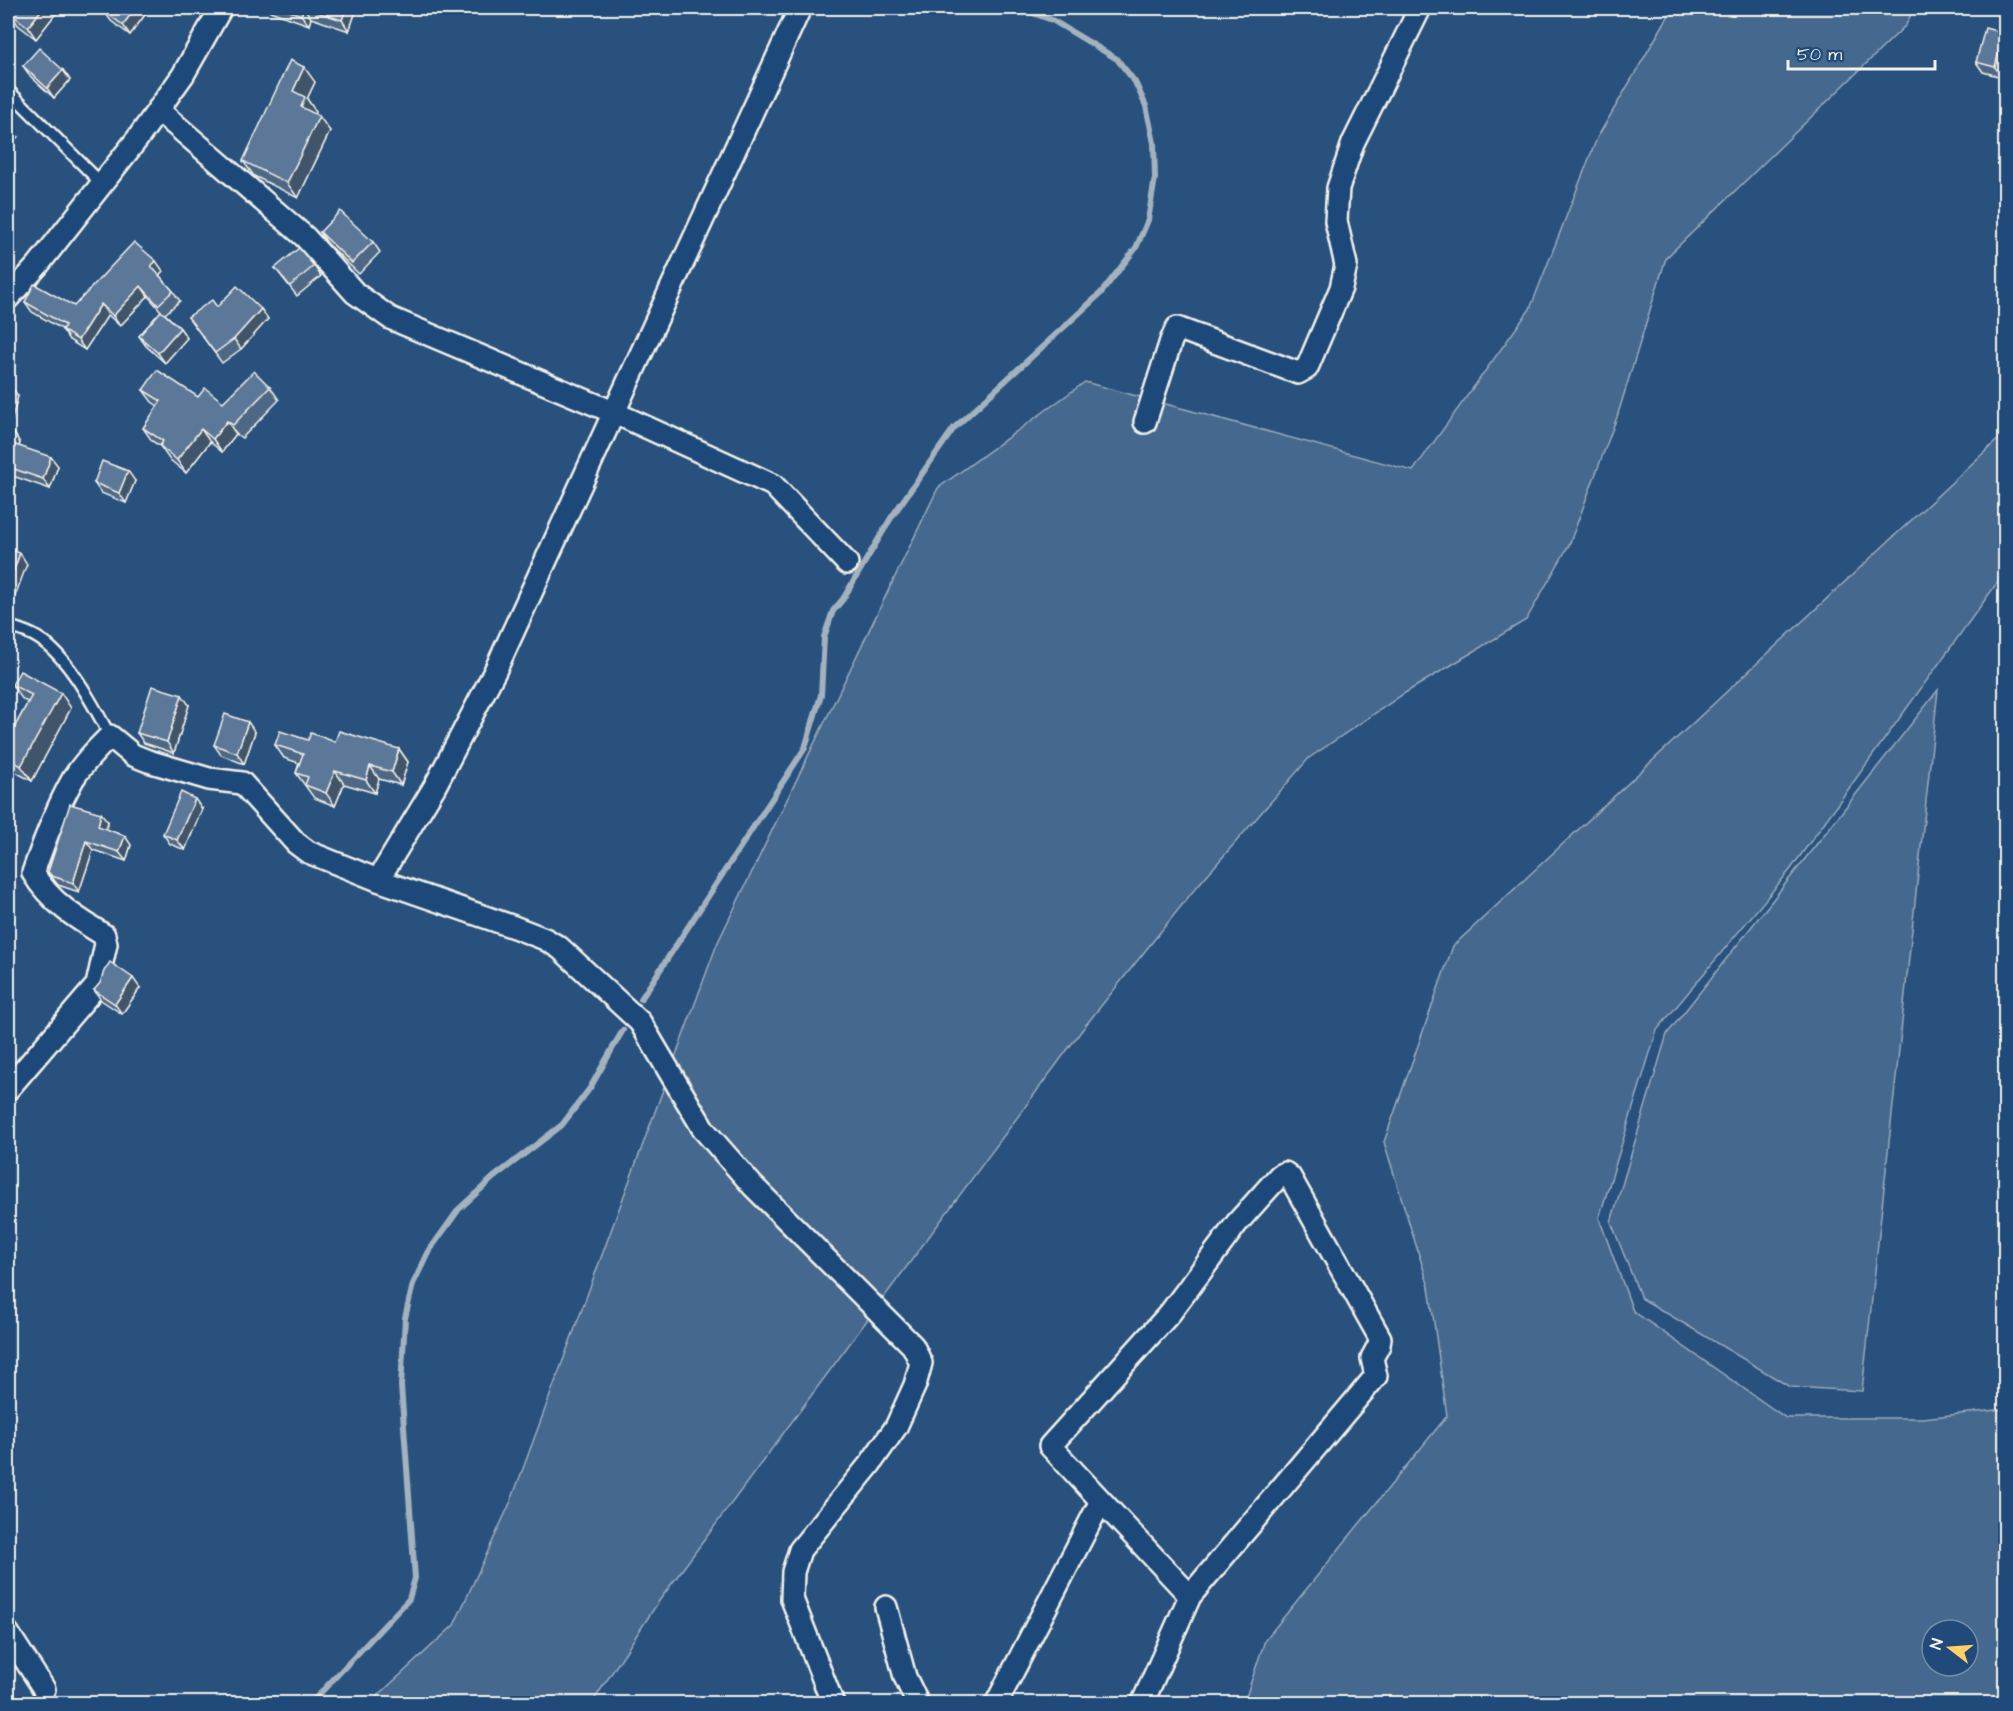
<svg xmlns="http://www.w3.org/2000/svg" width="2013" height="1711" viewBox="0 0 2013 1711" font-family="'Architects Daughter',sans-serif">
<rect width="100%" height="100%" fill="#28517e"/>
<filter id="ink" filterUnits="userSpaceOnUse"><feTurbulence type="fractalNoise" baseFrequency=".0167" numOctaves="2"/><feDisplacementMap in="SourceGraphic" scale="12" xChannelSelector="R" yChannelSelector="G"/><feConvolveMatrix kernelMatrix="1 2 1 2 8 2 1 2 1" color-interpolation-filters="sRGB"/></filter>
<g filter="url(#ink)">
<g fill="#45688e" stroke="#9cacbb" stroke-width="1.5" fill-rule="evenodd">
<polygon points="1673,8 1914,8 1906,25 1666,258 1617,417 1569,545 1526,620 1405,693 1309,758 1194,890 1085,1026 659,1601 592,1703 369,1704 454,1625 511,1501 717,944 938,488 1085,382 1413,471 1530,309 1597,138"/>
<path d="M 2005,433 L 2005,572 L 1790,870 L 1657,1030 L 1599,1218 L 1633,1311 L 1786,1418 L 1923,1418 L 2005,1409 L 2005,1703 L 1244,1703 L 1265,1640 L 1447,1416 L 1429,1287 L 1384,1142 L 1453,946 ZM 1932,1630 L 1968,1630 L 1968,1666 L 1932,1666 Z"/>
<polygon points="1938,690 1862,1391 1790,1387 1641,1298 1611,1222 1667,1034"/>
</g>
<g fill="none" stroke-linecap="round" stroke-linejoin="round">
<g stroke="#a4b2be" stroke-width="6">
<polyline points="641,999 805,748 821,695 824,637 833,611 843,599 891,518 954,428 1101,293 1136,248 1148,220 1155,178 1154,143 1146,106 1135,82 1117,59 1052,20 1019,8"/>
<polyline points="310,1704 409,1599 415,1578 401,1386 405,1318 413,1284 429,1251 459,1209 494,1177 562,1125 590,1088 623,1030"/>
</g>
<g stroke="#f4f1e8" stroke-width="15">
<g id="lane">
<polyline points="8,90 102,184"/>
<path d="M 8,626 C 18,629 29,632 38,638 C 69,657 93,705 110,736"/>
</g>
</g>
<g stroke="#f4f1e8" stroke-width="26">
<g id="street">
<polyline points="158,110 305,237 355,293 390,318 613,412 773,485 847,563"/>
<polyline points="8,298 38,265 138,138 183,75 221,8"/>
<polyline points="1145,422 1171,341 1177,328 1298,373 1307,368 1341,288 1346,265 1336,221 1338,188 1353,143 1420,8"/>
<polyline points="378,880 435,786 495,671 800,8"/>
<path d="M 8,1089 L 97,985 L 106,944 L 104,935 C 76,918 50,902 33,873 C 44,841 56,809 73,779 C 83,763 97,749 110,736 L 133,755 L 148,761 L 209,779 L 242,783 L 296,843 L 308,852 L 378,880 L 514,927 L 545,939 L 560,948 L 640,1022 L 704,1130 L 753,1186 L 913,1346 L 921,1363 L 915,1385 L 896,1427 L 870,1464 L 800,1550 L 793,1572 L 792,1599 L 833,1704"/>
<polyline points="886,1607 905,1677 918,1704"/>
<polyline points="8,1633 44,1689"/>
<polyline points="996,1704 1101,1501"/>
<polyline points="1142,1704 1190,1596 1376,1376 1372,1358 1379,1345 1380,1338 1290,1177 1285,1173 1280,1175 1237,1223 1170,1313 1050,1446 1190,1596"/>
</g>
</g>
<use href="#lane" stroke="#1f4a7a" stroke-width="10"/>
<use href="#street" stroke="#1f4a7a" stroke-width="21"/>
</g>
<g fill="#4e6784" stroke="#f4f1e8" stroke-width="1.5">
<polygon points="14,8 60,8 36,39 18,25 10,13"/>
<polygon points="150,8 130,35 111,21 104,11"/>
<polygon points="267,8 357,8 349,31 311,18 309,25 270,11"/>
<polygon points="2004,33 2006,36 2006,63 2002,77 1983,72 1976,62"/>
<polygon points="23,66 63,70 70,80 54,98 30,76"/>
<polygon points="315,82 307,99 316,112 315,114 330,131 298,198 254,176 243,161"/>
<polygon points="8,123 18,137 8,146"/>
<polygon points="320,232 373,242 380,252 359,274 327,243"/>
<polygon points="314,266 321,276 297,296 275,268"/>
<polygon points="163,271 159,275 173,291 180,301 165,314 180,328 187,338 165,363 146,346 139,336 161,311 148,296 120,326 108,315 85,350 69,340 62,329 32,312 25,302 74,306"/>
<polygon points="217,307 261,309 268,319 241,349 222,363 188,317"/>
<polygon points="8,385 18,396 8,432 14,433 20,443 19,446 58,466 50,489 10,475 8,482"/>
<polygon points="270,387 279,400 242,438 236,434 222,452 210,442 186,473 169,459 160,446 152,441 143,428 158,406 152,402 143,390 198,397 223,402"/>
<polygon points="135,481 126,503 101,493 94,483"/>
<polygon points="12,685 71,708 32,781 8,768 8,725 14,728 28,702 23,700"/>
<polygon points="189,705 174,753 144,743 137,733"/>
<polygon points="255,732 244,764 221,755 214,745"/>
<polygon points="308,740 335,742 399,749 408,762 401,785 379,779 375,793 344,784 335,806 314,798 296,773 299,763 284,758 275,745"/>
<polygon points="202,809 185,850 170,844 163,834"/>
<polygon points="108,822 106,829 125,836 131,845 126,861 93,850 79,892 58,885 48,872"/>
<polygon points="140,988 122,1014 101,1000 94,990"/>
</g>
<g fill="#40546b" stroke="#f4f1e8" stroke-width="1.5">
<polygon points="43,8 60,8 36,39 28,27"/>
<polygon points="135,8 150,8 130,35 123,25"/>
<polygon points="304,8 311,18 309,25 301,15"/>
<polygon points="346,8 357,8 349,31 342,20"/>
<polygon points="2004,33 2006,36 2006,63 2002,77 1995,67"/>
<polygon points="304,67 315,82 307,99 316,112 311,122 301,107 293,91"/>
<polygon points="63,70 70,80 54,98 47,88"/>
<polygon points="319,116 330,131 298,198 287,183"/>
<polygon points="8,176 14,184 8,191"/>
<polygon points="156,261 163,271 158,276 151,266"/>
<polygon points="141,286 148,296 120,326 113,316"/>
<polygon points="101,304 108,315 85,350 78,340"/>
<polygon points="261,309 268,319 241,349 234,339"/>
<polygon points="180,328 187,338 165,363 158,353"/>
<polygon points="11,386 18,396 8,434 8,400"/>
<polygon points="227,421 236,434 222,452 213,439"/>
<polygon points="201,429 210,442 186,473 177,460"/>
<polygon points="14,433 20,443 17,452 10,443"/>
<polygon points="51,457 58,466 50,489 43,479"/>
<polygon points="128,471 135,481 126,503 119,493"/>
<polygon points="20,553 27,564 12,604 8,598 8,586"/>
<polygon points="61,693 71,708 32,781 21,766"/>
<polygon points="182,695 189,705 174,753 167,742"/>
<polygon points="248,722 255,732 244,764 237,753"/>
<polygon points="399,749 408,762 401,785 392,772"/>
<polygon points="370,766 379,779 375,793 366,780"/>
<polygon points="335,771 344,784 335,806 326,793"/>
<polygon points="195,799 202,809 185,850 177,840"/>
<polygon points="101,813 108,822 104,835 98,826"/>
<polygon points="125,836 131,845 126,861 119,852"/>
<polygon points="86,841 93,850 79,892 73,883"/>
<polygon points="133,978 140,988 122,1014 115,1004"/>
</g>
<g fill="#5b7899" stroke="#f4f1e8" stroke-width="1.5">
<polygon points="14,8 43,8 28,27 10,13"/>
<polygon points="106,8 135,8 123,25 104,11"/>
<polygon points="281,8 346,8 342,20 304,8 301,15"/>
<polygon points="1985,28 2004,33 1995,67 1976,62"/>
<polygon points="39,48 63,70 47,88 23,66"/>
<polygon points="290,60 304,67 293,91 305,97 301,107 319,116 287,183 243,161"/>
<polygon points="340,211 373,242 352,263 320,232"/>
<polygon points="134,242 156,261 151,266 173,291 158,305 141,286 113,316 101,304 78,340 62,330 65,325 25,302 34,284 74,306"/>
<polygon points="299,248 314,266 290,286 275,268"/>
<polygon points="237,286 261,309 234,339 215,353 188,317 212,300 217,307"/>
<polygon points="161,311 180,328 158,353 139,336"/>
<polygon points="157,370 198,397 205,388 223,402 254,371 270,387 233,425 227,421 213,439 201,429 177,460 160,446 163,441 143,428 161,401 143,390"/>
<polygon points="8,385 11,386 8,400"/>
<polygon points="8,432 14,433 10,443 51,457 43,479 8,467"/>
<polygon points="102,461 128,471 119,493 94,483"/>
<polygon points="8,549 20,553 8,586"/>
<polygon points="20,671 61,693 21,766 8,758 8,725 14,728 32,695 12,685"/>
<polygon points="152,686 182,695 167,742 137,733"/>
<polygon points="225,714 248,722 237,753 214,745"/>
<polygon points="280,731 308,740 311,733 335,742 339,731 399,749 392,772 370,766 366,780 335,771 326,793 305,785 308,777 296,773 303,754 275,745"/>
<polygon points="181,792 195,799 177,840 163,834"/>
<polygon points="70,804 101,813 98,826 125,836 119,852 86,841 73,883 52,876 48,872"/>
<polygon points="110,962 133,978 115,1004 94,990 100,983 104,971"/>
</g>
</g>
<rect width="2013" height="1711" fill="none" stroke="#1f4a7a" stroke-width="30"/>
<rect x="15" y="15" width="1983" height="1681" fill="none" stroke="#f4f1e8" stroke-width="2" filter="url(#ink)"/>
<g transform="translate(1950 1648) rotate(287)"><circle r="28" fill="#1f4a7a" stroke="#748da6" stroke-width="1.5"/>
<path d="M0-4.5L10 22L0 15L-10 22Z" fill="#ffd166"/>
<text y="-9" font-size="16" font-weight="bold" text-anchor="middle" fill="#f4f1e8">N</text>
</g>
<path d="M1788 60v9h147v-9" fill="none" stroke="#f4f1e8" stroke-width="3"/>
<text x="1797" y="60" font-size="18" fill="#f4f1e8" stroke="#1f4a7a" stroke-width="4.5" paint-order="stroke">50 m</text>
</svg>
